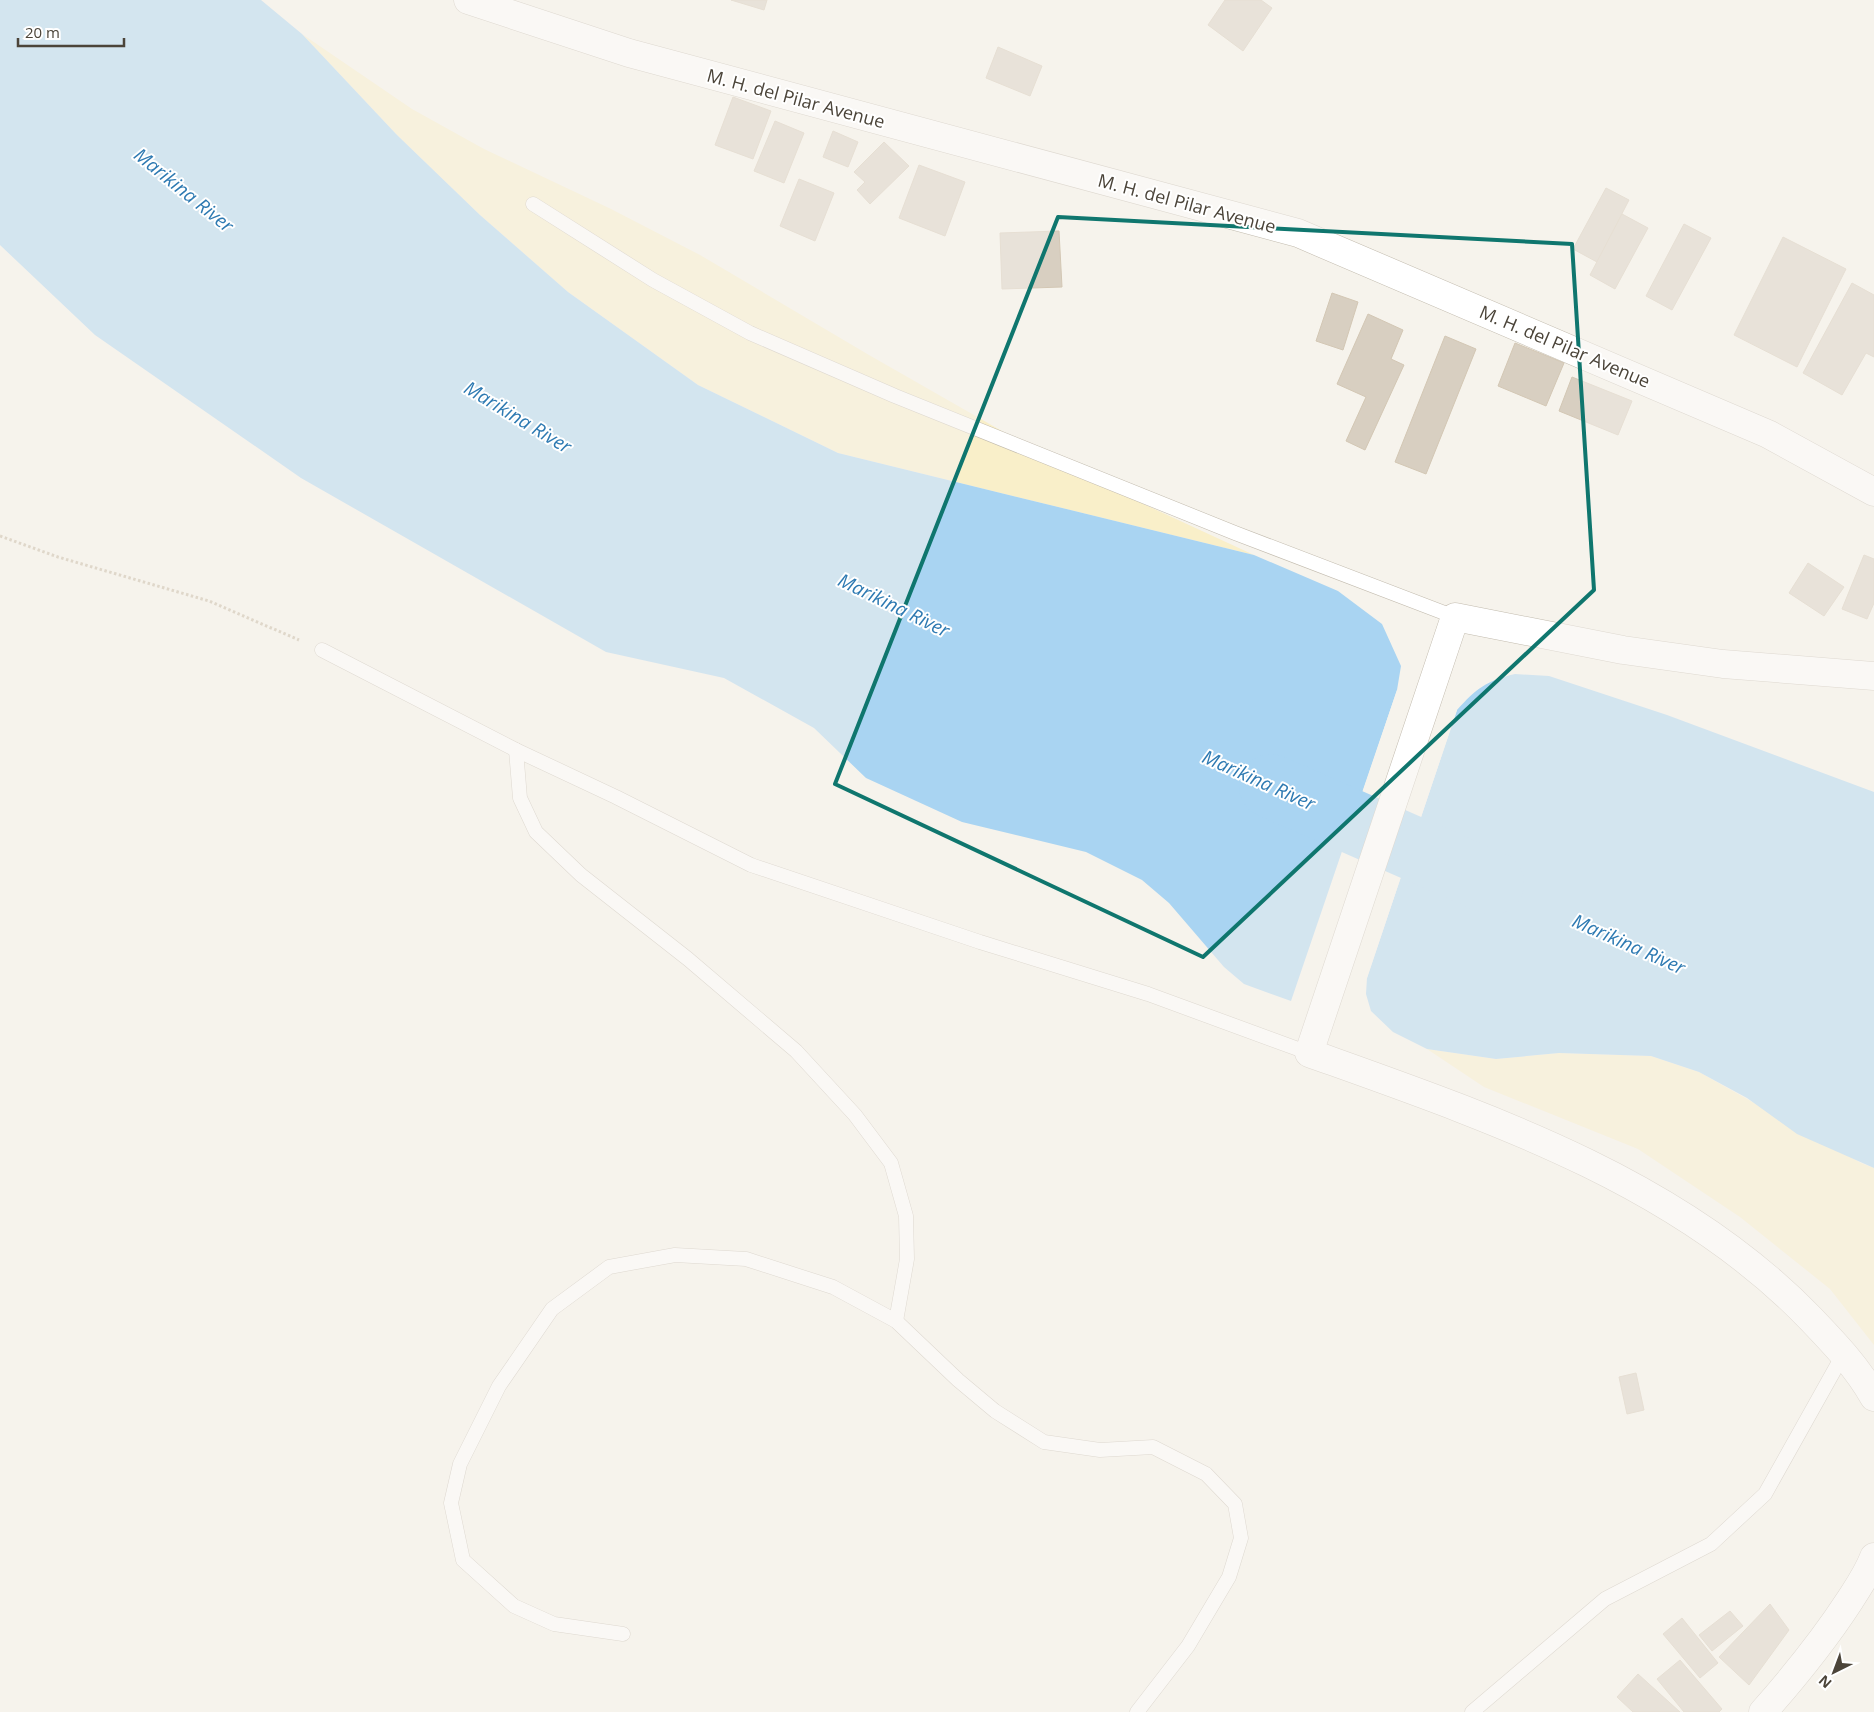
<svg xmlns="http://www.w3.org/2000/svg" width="1874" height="1712" viewBox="0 0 1874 1712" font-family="'Open Sans',sans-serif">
<rect width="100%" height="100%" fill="#f6f3ec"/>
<g fill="#f9efc9">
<polygon points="302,34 412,109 484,149 611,209 700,255 869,355 1072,471 1254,555 838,453 698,385 568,292 480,215 397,135"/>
<polygon points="1427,1049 1496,1059 1559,1053 1651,1056 1699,1072 1861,1163 1874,1168 1874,1345 1830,1289 1740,1217 1638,1149 1484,1087"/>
</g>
<g fill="#a9d4f2">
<polygon points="0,0 261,0 302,34 397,135 480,215 568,292 698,385 838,453 1254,555 1338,591 1382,624 1401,666 1397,690 1291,1001 1244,984 1224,967 1169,903 1142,880 1086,852 962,822 866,778 814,728 724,678 606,652 301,478 95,335 0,245"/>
<path d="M 1515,674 L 1549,676 L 1667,715 L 1874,792 L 1874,1168 L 1797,1134 L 1747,1098 L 1699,1072 L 1651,1056 L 1559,1053 L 1496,1059 L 1427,1049 L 1393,1032 L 1371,1011 L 1366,994 L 1367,978 L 1457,710 C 1477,688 1486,681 1515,674 Z"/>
</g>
<g fill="#f6f3ec">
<polygon points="1397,690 1400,690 1309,958 1307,957"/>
<polygon points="1455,709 1457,710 1367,978 1364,977"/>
</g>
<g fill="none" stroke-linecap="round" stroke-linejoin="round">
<polyline stroke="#a9d4f2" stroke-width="64" points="1271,786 1492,883"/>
</g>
<g fill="#d8cfc1" stroke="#d3c7b4">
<polygon points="731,0 767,0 764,10"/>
<polygon points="1225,0 1261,0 1272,8 1243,51 1208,25"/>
<polygon points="998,47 1042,66 1030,96 986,78"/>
<polygon points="733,97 771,111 753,159 715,145"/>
<polygon points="775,121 804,133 784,183 754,171"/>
<polygon points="833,131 858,142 848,167 823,157"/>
<polygon points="884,142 909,166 870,204 857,190 865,182 854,172"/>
<polygon points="919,165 965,182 945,236 899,218"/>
<polygon points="799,179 834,193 815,241 780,226"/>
<polygon points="1606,188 1629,200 1597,262 1573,249"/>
<polygon points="1622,214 1648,228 1615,289 1590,275"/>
<polygon points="1684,224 1711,238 1672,310 1646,296"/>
<polygon points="1059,231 1062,287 1002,289 1000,233"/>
<polygon points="1783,237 1846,269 1797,367 1734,335"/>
<polygon points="1852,283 1874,295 1874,357 1866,353 1842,395 1803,373"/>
<polygon points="1332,293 1358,302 1343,350 1316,341"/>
<polygon points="1368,314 1403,330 1391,359 1404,365 1365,450 1346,441 1366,397 1337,384"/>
<polygon points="1445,336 1476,349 1426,474 1395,462"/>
<polygon points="1515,343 1564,363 1546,406 1498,386"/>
<polygon points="1572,377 1632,401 1618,435 1559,411"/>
<polygon points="1864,555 1874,559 1874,603 1867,619 1842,609"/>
<polygon points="1808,563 1844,587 1824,616 1789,593"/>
<polygon points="1636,1373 1644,1410 1627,1414 1619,1377"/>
<polygon points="1770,1604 1789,1630 1749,1685 1719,1657"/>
<polygon points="1730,1611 1743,1626 1712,1651 1699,1635"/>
<polygon points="1682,1618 1718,1663 1700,1678 1663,1634"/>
<polygon points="1680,1660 1722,1709 1719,1712 1684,1712 1657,1679"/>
<polygon points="1638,1674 1680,1712 1633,1712 1617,1697"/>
</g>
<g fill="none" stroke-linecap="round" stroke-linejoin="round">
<g stroke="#c2bbae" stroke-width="15">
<g id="service">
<polyline points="533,204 653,280 750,333 895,396 1235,533 1455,617"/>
<polyline points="322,650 516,750 616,797 751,865 980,942 1148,994 1309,1053"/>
<polyline points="516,750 520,798 536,832 581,875 688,959 796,1051 855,1115 891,1163 906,1216 907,1259 896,1321"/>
<polyline points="623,1634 554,1624 514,1606 463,1560 451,1503 460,1464 499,1386 552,1309 609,1267 675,1255 746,1259 833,1287 896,1321 958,1380 995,1411 1044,1442 1100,1450 1153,1447 1206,1474 1235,1504 1241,1538 1229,1577 1188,1646 1137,1712"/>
<polyline points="1472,1712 1605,1599 1711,1544 1765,1494 1844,1353"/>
</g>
</g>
<g stroke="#c2bbae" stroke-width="29">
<g id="minor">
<path d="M 1874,676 L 1723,664 L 1623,650 L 1455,617 L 1309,1053 C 1485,1116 1677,1180 1810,1318 C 1834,1343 1857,1367 1874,1397"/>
<path d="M 1763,1712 C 1794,1677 1824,1640 1850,1600 C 1859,1586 1868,1573 1874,1557"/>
</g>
</g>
<g stroke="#c2bbae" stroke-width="29">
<polyline id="tertiary" points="468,0 629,53 1298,233 1768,434 1874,492"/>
</g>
<polyline stroke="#c4b79f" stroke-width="3" stroke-dasharray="2.5 2.5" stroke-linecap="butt" points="0,536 58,557 209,601 299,640"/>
<use href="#service" stroke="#fff" stroke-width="14"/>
<use href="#minor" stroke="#fff" stroke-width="28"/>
<use href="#tertiary" stroke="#fff" stroke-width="28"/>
</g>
<path d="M0 0H1874V1712H0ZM 1058,217 L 1572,244 L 1594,590 L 1203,957 L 835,784 Z" fill="#f6f3ec" fill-opacity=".55" fill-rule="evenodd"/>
<path fill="none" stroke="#0f766e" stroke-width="4" stroke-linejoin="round" d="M 1058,217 L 1572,244 L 1594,590 L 1203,957 L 835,784 Z"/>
<g text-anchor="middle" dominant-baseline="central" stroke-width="4" stroke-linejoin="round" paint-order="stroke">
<g font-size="18" fill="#4b4439" stroke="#fff">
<text transform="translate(796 98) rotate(15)">M. H. del Pilar Avenue</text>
<text transform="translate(1187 203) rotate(15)">M. H. del Pilar Avenue</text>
<text transform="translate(1565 346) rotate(23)">M. H. del Pilar Avenue</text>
</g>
<g font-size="19" font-style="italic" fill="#2e7ab2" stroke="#fff">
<text transform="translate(184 190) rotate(39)">Marikina River</text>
<text transform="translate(518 417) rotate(31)">Marikina River</text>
<text transform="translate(894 605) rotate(26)">Marikina River</text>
<text transform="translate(1259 780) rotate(24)">Marikina River</text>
<text transform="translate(1629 944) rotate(24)">Marikina River</text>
</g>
</g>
<g transform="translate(1834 1672) rotate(222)" stroke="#ffffff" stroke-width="4" paint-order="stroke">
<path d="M0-4L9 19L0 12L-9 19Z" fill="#4b4439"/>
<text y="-8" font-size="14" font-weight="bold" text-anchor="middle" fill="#4b4439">N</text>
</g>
<path d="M18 38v8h106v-8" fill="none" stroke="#4b4439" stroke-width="2.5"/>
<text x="25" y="38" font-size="15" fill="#4b4439" stroke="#ffffff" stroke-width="4" paint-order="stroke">20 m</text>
</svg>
